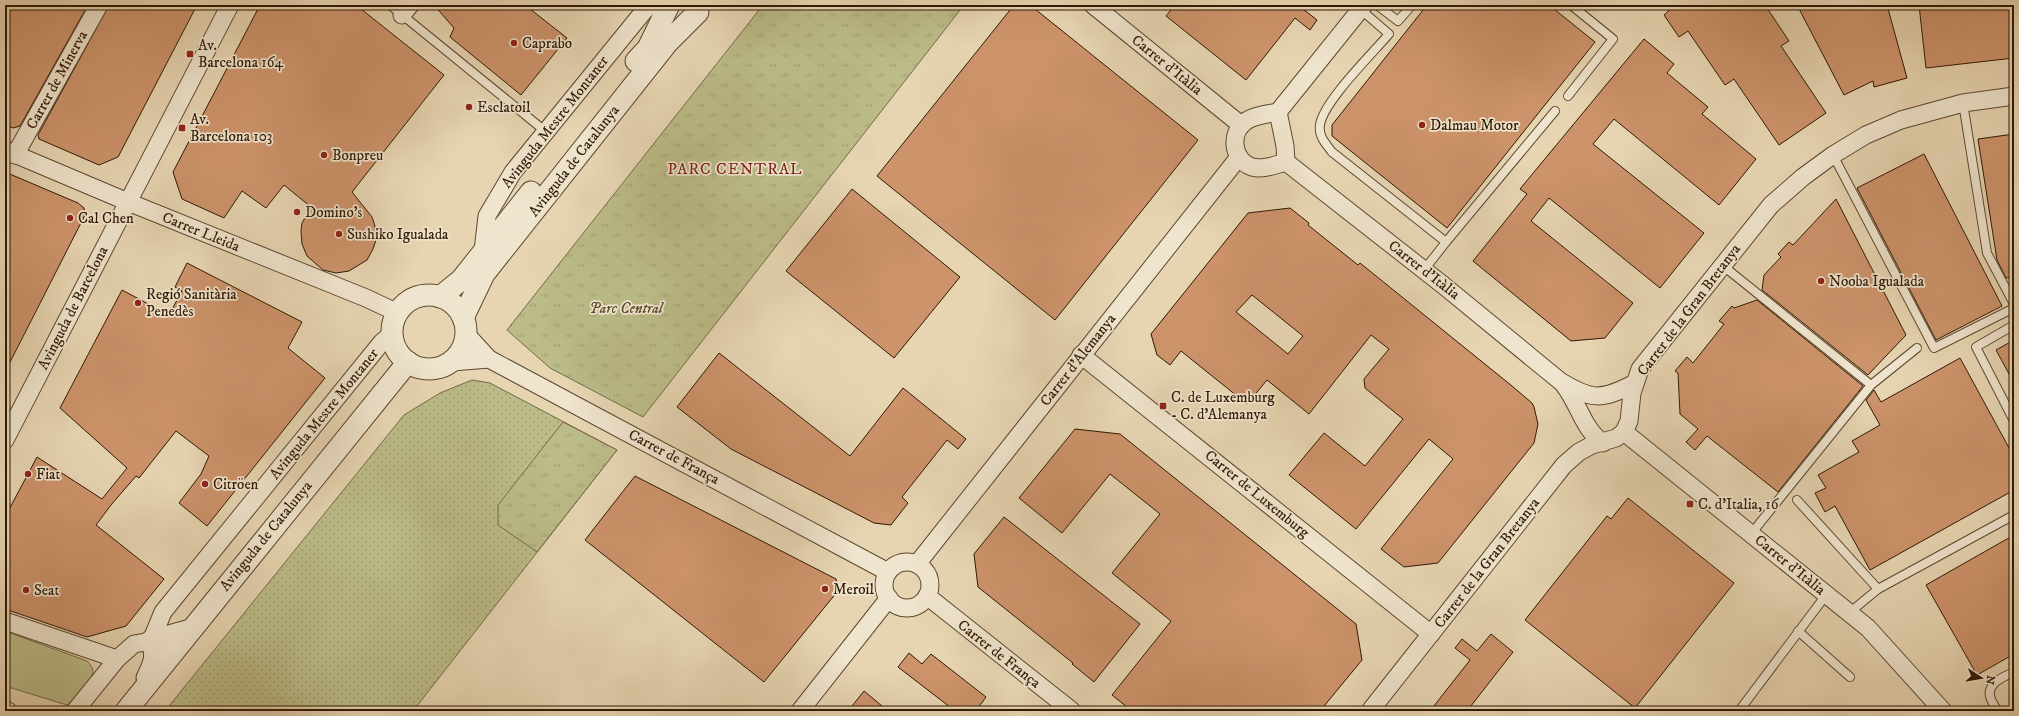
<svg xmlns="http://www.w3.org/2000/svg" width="2019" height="716" viewBox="0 0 2019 716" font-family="'IM FELL DW Pica',serif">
<defs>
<pattern id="grass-dots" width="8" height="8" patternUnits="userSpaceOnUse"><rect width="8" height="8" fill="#bbbc88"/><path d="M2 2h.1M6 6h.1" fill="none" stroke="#a1a174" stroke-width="1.8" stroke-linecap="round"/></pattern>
<pattern id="park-tufts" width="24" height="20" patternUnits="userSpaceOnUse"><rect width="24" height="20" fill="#bbbc88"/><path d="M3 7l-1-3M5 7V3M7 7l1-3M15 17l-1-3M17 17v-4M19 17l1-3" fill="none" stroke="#a1a174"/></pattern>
</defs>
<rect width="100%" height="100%" fill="#e7d5b2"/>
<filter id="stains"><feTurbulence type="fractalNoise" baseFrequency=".005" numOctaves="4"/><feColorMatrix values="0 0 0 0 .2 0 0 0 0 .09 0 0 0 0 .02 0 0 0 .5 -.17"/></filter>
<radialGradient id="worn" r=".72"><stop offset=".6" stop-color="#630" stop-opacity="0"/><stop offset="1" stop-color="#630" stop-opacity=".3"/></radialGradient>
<polygon fill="url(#grass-dots)" stroke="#746a46" points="472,380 490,383 617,450 413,711 165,711 404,415 440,393"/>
<g fill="url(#park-tufts)" stroke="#746a46">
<polygon points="763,5 964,5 643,417 550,368 507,330"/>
<polygon points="563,422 617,450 537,552 498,525 498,505"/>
</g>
<path fill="#bbbc88" stroke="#746a46" d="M 5,631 L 87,661 C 90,664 93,668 93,672 C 93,679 73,702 67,705 L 5,686 Z"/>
<g fill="#cd936b" stroke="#2e1904" fill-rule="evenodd">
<polygon points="5,5 88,5 20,126 13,128 5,125"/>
<polygon points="109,5 139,5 147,9 150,5 197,5 118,157 99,165 39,139 38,135"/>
<polygon points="260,5 356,5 444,75 352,192 372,217 375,226 376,240 373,249 367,260 349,271 336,273 323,270 307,256 302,244 301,231 302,223 311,207 284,185 266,208 242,191 224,218 182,199 173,172"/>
<polygon points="434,5 525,5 567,38 521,95 450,37 454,28"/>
<polygon points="1014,5 1030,5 1198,140 1055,320 877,176"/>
<polygon points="1175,5 1298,5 1317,20 1310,30 1295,18 1246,80 1166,16"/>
<polygon points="1427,5 1549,5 1595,42 1447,228 1332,136 1332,125"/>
<polygon points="1675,5 1765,5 1789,41 1781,46 1826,113 1779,145 1734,79 1725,85 1688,31 1679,37 1664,15"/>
<polygon points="1797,5 1887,5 1907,78 1874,87 1873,81 1844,95"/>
<polygon points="1919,5 2014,5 2014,58 1926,68"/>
<polygon points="1644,39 1674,64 1667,73 1708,107 1702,114 1756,159 1719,205 1614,119 1593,144 1704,233 1660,288 1549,198 1531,221 1633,303 1605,338 1571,341 1473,261 1527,194 1520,189"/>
<polygon points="2014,134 2014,277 2006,278 1997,260 1978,139"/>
<polygon points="1924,154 2002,306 1936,340 1857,188"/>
<polygon points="5,172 78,203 84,208 85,215 5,372"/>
<polygon points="852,189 960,277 894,358 786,271"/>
<polygon points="1836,199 1906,335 1868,375 1762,290 1764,275 1781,257 1778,254 1789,242 1793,245"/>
<path d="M 1290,208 L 1309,223 L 1308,225 L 1358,265 L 1360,263 L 1512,386 L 1532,403 L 1534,407 L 1538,424 L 1534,443 L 1438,563 L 1404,567 L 1381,549 L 1453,459 L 1429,439 L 1356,529 L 1289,475 L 1324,433 L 1365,466 L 1403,419 L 1365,388 L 1364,379 L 1389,349 L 1371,335 L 1309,414 L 1267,380 L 1247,404 L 1181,351 L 1170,365 L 1157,355 L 1151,334 L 1248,213 ZM 1252,295 L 1303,336 L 1288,354 L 1236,312 Z"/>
<polygon points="187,263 302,322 288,348 325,378 207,526 179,503 201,474 209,456 176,431 139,478 136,476 111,505 96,525 164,579 126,626 87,637 5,609 5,517 37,457 102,499 127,468 60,408 122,290 169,315 182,291 175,287"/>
<polygon points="1757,300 1863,386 1778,492 1707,436 1695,450 1686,442 1698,429 1680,414 1678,373 1675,371 1687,357 1693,363 1724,324 1719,321 1732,306 1734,308"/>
<polygon points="2014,340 2014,383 1996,350"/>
<polygon points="719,353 850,456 903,388 966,439 958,449 947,440 902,497 908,503 891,525 874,523 731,449 677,407"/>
<polygon points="1960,358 2014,457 2014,490 1870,570 1835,506 1825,512 1815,493 1826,488 1818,475 1859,452 1852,441 1880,425 1866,400 1874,390 1881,402"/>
<polygon points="1075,429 1120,434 1356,624 1362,660 1320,711 1132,711 1112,695 1171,621 1112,573 1160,514 1110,474 1062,533 1019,498"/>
<polygon points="635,476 836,579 838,586 837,592 764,682 585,540"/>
<polygon points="1628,498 1734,583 1635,708 1525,620 1607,516 1611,519"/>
<polygon points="1004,517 1140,624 1094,682 1072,664 1073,663 978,587 974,554"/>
<polygon points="2014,535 2014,654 1977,675 1926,585"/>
<polygon points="1491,634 1513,652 1467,711 1430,711 1470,660 1455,648 1462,639 1477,651"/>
<polygon points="909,653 922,664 931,654 986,697 976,711 955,711 898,667"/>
<polygon points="864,691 888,711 848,711"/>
</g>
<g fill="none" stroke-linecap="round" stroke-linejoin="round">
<g stroke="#5c4830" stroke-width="10">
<g id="service">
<polyline points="390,5 545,131"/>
<polyline points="1377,5 1398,21 1412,5"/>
<path d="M 1360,9 L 1389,34 C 1372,54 1323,102 1320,125 C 1318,136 1326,144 1332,152 L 1446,242 L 1555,111"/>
<polyline points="1568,96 1613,39 1571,5"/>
<polyline points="1963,103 1987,253 2014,304"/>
<polyline points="1833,155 1934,348 2014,308"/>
<polyline points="1722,265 1871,385 1751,534"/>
<polyline points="1424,270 1446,242"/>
<polyline points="2014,325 1976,347 2014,421"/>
<polyline points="1871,385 1917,348"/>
<polyline points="1797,500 1878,589"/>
<polyline points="1849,613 1878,589 2014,515"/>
<polyline points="1798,631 1850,677"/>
<polyline points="1739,711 1826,595"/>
<path d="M 1998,711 C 1995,707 1991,701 1990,696 C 1987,683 2005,676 2014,672"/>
</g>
</g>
<g stroke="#5c4830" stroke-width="19">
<g id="minor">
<polyline points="1093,5 1241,125"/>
<polyline points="402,15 410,5"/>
<polyline points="1278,112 1364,5"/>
<path d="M 1278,112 C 1268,114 1255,115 1246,121 C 1229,133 1232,160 1252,167 C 1263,170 1275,165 1286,162"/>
<polyline points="1278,112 1285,146 1286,162"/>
<polyline points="5,150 128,202 366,298 398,313"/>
<polyline points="15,155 99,5"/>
<path d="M 1286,162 L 1443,285 L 1560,381 C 1591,400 1601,401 1635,383"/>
<polyline points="483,251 487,216 513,172 644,11 650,5"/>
<polyline points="466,334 489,359 888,572"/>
<polyline points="1081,355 1431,634"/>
<polyline points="452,362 489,359"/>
<path d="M 1564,385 C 1579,404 1583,429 1603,443"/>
<polyline points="1624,432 1868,628 1943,711"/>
<polyline points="5,440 230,5"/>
<circle cx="907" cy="585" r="23"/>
<polyline points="917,564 1239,157"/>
<polyline points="927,596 1072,711"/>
<polyline points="5,621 117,659"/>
<polyline points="5,710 8,711"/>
<polyline points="75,711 117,659 134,644 151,641 163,612 382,342 393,333"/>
<polyline points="800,711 889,598"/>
<polyline points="1370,711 1564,465 1579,452 1592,445 1616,438 1624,432 1629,421 1632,393 1640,369 1771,205 1803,177 1833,155 1866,135 1901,120 1963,103 2014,96"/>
</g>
</g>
<g stroke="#5c4830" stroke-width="23">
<g id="tertiary">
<polyline points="636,61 648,48 669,5"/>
<circle cx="429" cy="332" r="37"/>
<polyline points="440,297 461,280 531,192"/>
<polyline points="463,318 484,274 668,42 698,12"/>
<path d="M 147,678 C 154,664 158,655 151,641 L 190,630"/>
<polyline points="126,711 408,362"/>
</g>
</g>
<use href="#service" stroke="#efe4cd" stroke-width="8"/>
<use href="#minor" stroke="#efe4cd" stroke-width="17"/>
<use href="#tertiary" stroke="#efe4cd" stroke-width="21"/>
</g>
<g fill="#8f2418" stroke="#efe4cd" stroke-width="1.5">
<circle cx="514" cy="43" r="4"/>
<rect x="186" y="50" width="8" height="8" rx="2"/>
<circle cx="469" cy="107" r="4"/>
<circle cx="1422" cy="125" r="4"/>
<rect x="178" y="124" width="8" height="8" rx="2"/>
<circle cx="324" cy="155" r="4"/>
<circle cx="297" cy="212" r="4"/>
<circle cx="70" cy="218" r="4"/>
<circle cx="339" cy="234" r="4"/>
<circle cx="1821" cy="281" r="4"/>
<circle cx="138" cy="303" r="4"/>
<rect x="1159" y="402" width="8" height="8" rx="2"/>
<circle cx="28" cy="474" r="4"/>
<circle cx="205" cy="484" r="4"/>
<rect x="1686" y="500" width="8" height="8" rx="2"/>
<circle cx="825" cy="589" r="4"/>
<circle cx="26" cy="590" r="4"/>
</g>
<g text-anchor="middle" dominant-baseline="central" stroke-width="3.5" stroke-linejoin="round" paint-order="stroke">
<g font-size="15" fill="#2e1904" stroke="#efe4cd" text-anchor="start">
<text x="522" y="43">Caprabo</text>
<text x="198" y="45">Av.<tspan x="198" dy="17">Barcelona 164</tspan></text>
<text x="477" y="107">Esclatoil</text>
<text x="190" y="119">Av.<tspan x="190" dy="17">Barcelona 103</tspan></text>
<text x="1430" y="125">Dalmau Motor</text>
<text x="332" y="155">Bonpreu</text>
<text x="305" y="212">Domino's</text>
<text x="78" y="218">Cal Chen</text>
<text x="347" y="234">Sushiko Igualada</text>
<text x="1829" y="281">Nooba Igualada</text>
<text x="146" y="294">Regió Sanitària<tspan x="146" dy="17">Penedès</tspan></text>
<text x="1171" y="397">C. de Luxemburg<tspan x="1171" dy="17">- C. d'Alemanya</tspan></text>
<text x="36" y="474">Fiat</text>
<text x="213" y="484">Citröen</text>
<text x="1698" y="504">C. d'Italia, 16</text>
<text x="833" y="589">Meroil</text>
<text x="34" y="590">Seat</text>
</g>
<g font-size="15" fill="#2e1904" stroke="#efe4cd">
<text transform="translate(1167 65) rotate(39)">Carrer d'Itàlia</text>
<text transform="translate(57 80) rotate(-61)">Carrer de Minerva</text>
<text transform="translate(555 122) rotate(-52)">Avinguda Mestre Montaner</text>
<text transform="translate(574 161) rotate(-52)">Avinguda de Catalunya</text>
<text transform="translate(201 232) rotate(22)">Carrer Lleida</text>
<text transform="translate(1424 270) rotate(38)">Carrer d'Itàlia</text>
<text transform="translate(73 308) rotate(-63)">Avinguda de Barcelona</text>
<text transform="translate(1689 310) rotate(-53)">Carrer de la Gran Bretanya</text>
<text transform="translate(1078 360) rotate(-52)">Carrer d'Alemanya</text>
<text transform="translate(324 414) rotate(-51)">Avinguda Mestre Montaner</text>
<text transform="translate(674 457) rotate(28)">Carrer de França</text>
<text transform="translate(1257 494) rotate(39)">Carrer de Luxemburg</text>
<text transform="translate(266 536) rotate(-51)">Avinguda de Catalunya</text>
<text transform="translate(1487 563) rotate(-52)">Carrer de la Gran Bretanya</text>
<text transform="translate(1790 565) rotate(39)">Carrer d'Itàlia</text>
<text transform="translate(999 654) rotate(38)">Carrer de França</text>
</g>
<g font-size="15" font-style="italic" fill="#584a2c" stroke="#efe4cd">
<text x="626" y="308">Parc Central</text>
</g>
<g font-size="16" letter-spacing="1" fill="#7a1f14" stroke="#efe4cd">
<text x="735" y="169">PARC CENTRAL</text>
</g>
</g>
<rect width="2019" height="716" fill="none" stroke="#e7d5b2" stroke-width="20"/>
<rect x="6" y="6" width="2007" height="704" fill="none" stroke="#2e1904" stroke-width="2"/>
<rect x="10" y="10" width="1999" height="696" fill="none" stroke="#2e1904"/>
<g transform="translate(1981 678) rotate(102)" stroke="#efe4cd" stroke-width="3" paint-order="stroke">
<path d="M0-3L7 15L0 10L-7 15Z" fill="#2e1904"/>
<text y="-6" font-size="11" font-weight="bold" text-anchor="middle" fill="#2e1904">N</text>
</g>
<rect width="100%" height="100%" filter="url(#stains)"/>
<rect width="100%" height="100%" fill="url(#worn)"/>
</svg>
